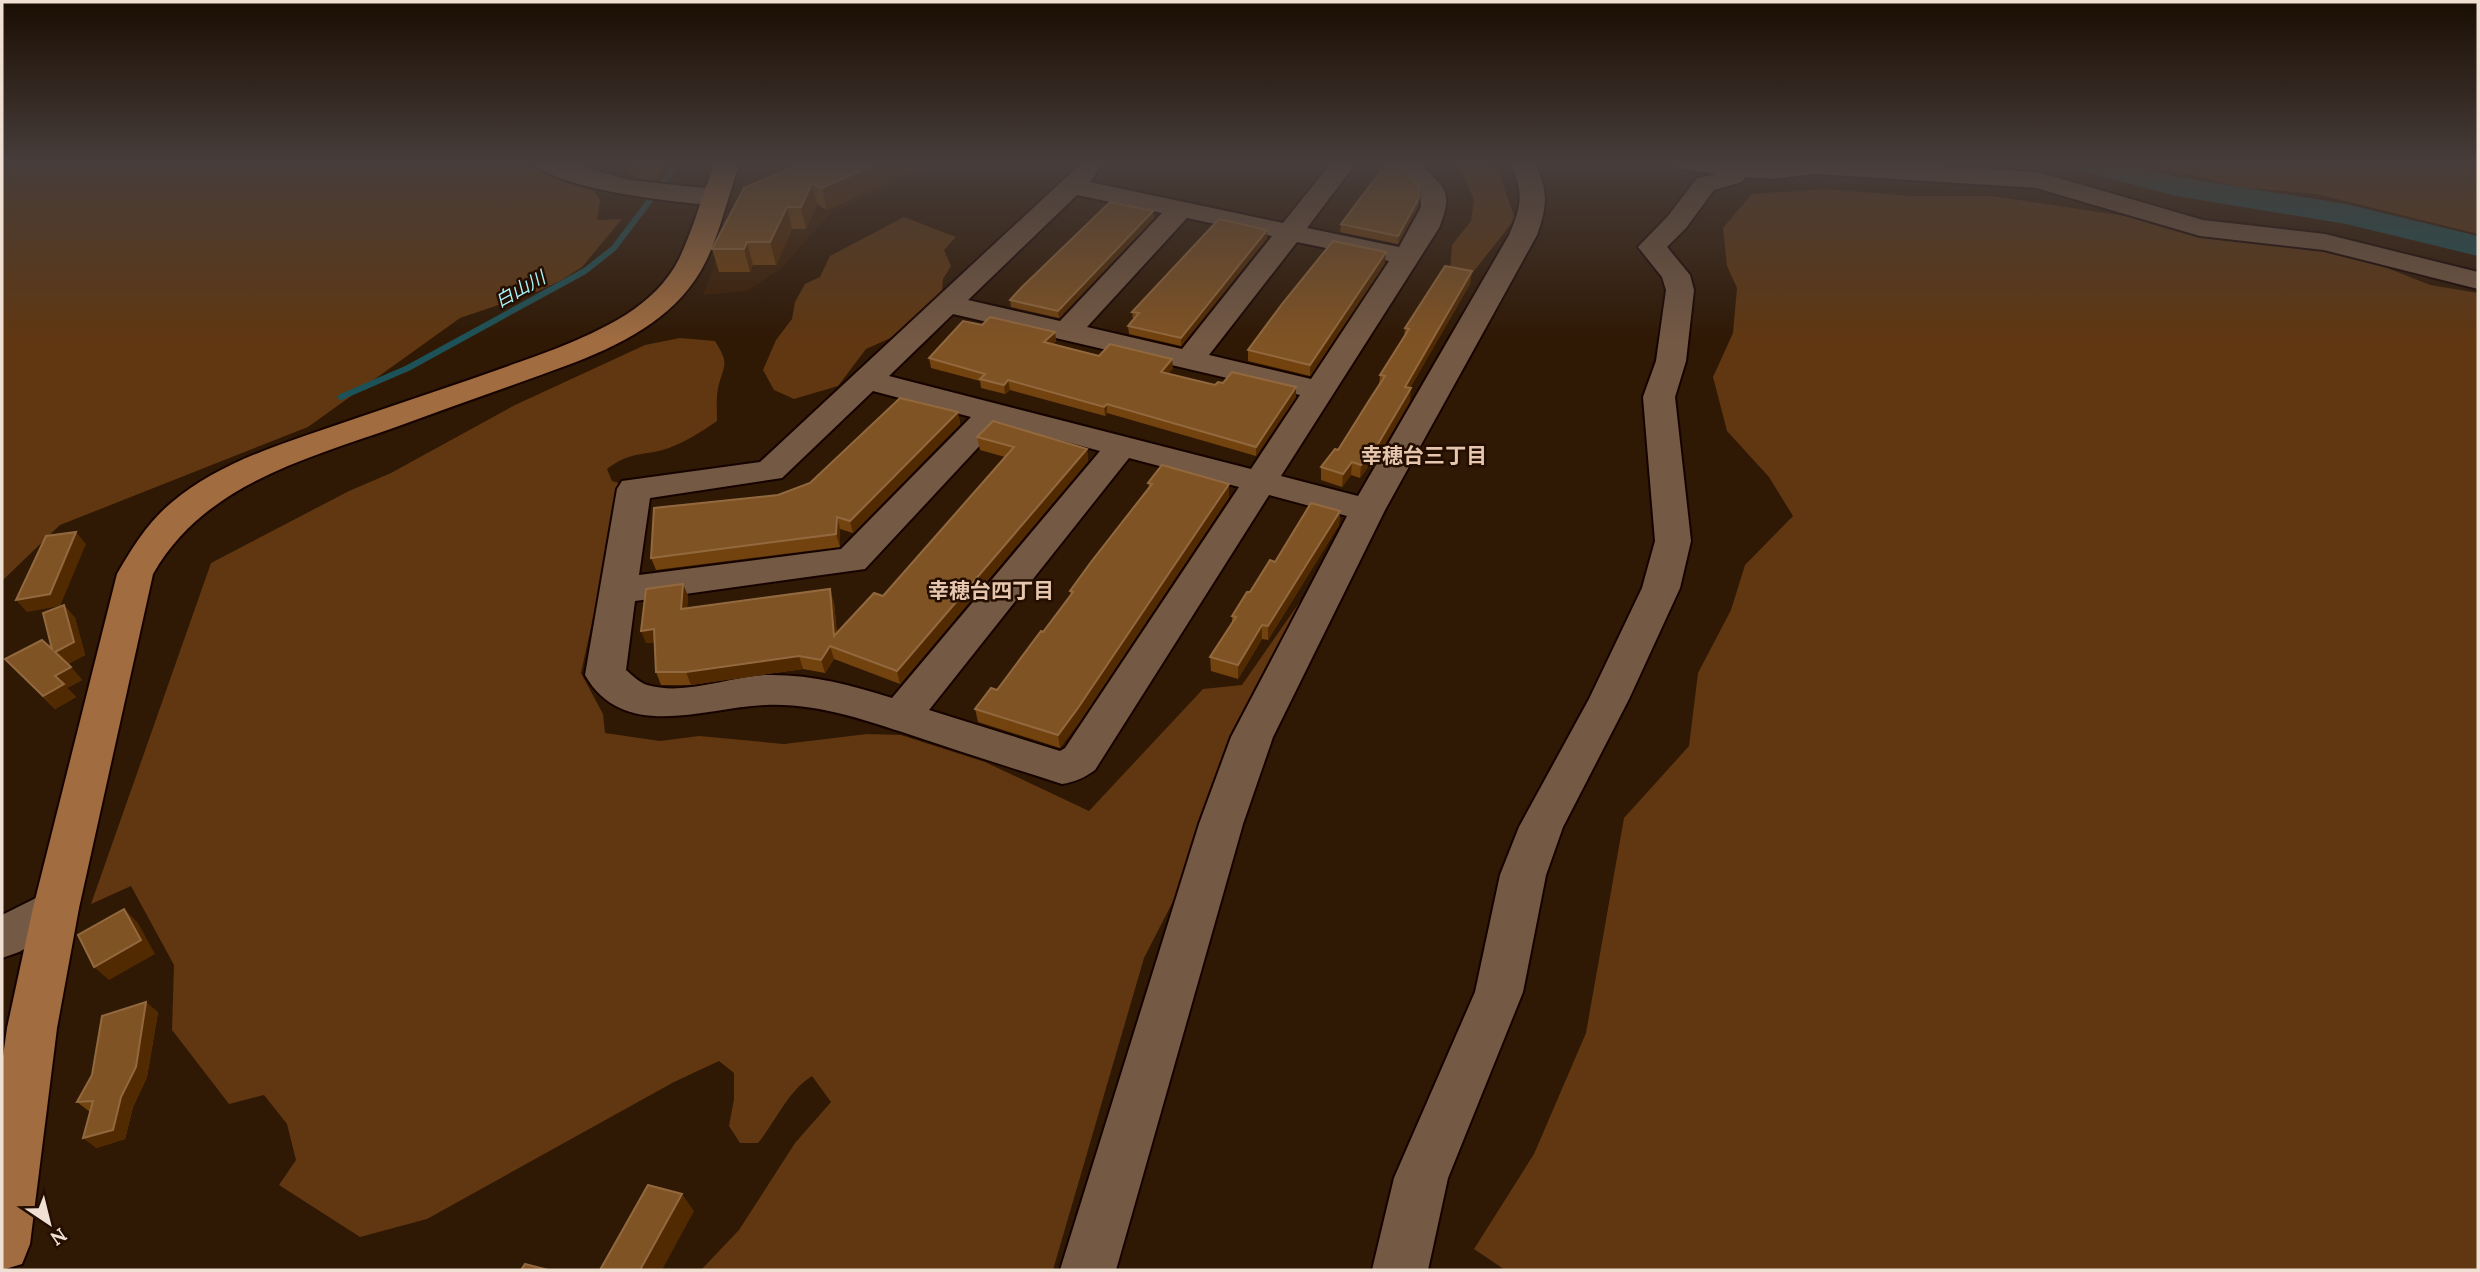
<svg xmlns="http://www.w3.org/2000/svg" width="2480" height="1272" viewBox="0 0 2480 1272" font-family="Lora,'Noto Sans JP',serif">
<rect width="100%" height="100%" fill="#2f1804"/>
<polygon fill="#3b1e04" points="750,163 936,163 829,215 782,268 747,291 703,295"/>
<g fill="#603711">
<polygon points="2,163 528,163 594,191 600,200 597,220 622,219 582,267 560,281 536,292 460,318 308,427 60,525 2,581"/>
<path d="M 617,163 L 670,163 L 661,170 L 664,171 C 656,182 641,187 628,183 L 634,177 L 624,164 Z"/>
<polygon points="1445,163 1490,163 1497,168 1515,219 1470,276 1450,271 1452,245 1471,221 1474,200 1461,171"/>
<polygon points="2138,163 2478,163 2478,234 2317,194 2241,187"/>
<polygon points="1825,189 1913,196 1992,196 2291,241 2367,260 2430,285 2478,293 2478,1270 1505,1270 1474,1249 1534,1154 1586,1033 1624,818 1689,746 1698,673 1731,610 1745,565 1793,516 1769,477 1727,431 1713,377 1733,333 1737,288 1727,266 1723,228 1752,194"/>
<polygon points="904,217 956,237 944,250 951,266 943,279 942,292 893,337 866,349 838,386 794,399 774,390 763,370 776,340 792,319 795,302 805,284 820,277 830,256"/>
<path d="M 680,338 L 715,341 C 730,365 724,364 718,388 C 716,398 717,411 717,421 C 701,432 687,441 669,448 C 642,457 632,450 607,469 L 612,481 L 626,485 L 605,587 L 597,600 L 581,673 L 603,714 L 605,733 L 660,741 L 699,736 L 784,744 L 867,734 L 901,735 L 985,762 L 1089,811 L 1203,689 L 1242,685 L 1331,557 L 1350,556 L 1144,958 L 1053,1270 L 701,1270 L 739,1230 L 795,1143 L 831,1102 L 812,1076 C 787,1092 777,1120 758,1143 L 740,1143 L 729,1126 L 734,1099 L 734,1073 L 719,1061 L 674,1082 L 427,1219 L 360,1237 L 279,1185 L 296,1160 L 287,1124 L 264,1095 L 229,1104 L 172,1030 L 174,965 L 131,886 L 91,904 L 211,563 L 349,491 L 391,473 L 515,405 L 645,345 Z"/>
</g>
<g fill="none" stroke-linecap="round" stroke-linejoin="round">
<polyline stroke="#1d5358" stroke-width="6" points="341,397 408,368 585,271 614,248 678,163"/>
<polygon fill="#1d5358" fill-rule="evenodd" points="2073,163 2124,163 2178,177 2346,204 2478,236 2478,256 2346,224 2177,196 2077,170"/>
<g stroke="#160300" stroke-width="4">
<g id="minor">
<path d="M 535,163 L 570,163 L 629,180 L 713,189 L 722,191 L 726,197 L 722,203 L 713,205 C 679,203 554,189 535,163 Z"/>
<path d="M 1078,163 L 1103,163 L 1090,182 L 1283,223 L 1331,163 L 1356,163 L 1307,228 L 1399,247 L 1421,207 L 1420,192 L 1391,163 L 1418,163 C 1445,187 1454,191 1439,228 L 1281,476 L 1358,496 L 1509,235 C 1522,205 1524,193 1510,163 L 1534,163 C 1549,189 1547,207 1537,235 L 1385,510 L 1273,737 L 1243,824 L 1116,1270 L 1060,1270 L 1199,824 L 1231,737 L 1347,516 L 1269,495 L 1095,770 C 1084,778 1075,782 1062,784 C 1015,769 968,754 920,738 C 870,722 820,703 766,705 C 705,707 624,743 585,675 L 617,489 L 622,481 L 760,462 L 1075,169 ZM 1077,195 L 1162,213 L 1060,321 L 968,300 ZM 1187,218 L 1272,236 L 1182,349 L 1087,327 ZM 1297,242 L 1389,261 L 1311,379 L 1209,355 ZM 953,314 L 1300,395 L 1251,469 L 889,376 ZM 873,391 L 971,417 L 841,549 L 639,575 L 650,498 L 782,478 ZM 1000,424 L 1100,451 L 892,698 C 851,685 810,674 766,675 C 728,677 685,696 647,685 C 640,683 632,675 626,670 L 635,601 L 865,569 ZM 1129,458 L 1239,487 L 1065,748 L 1060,751 L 929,710 Z"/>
<polygon points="1673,163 1886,163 2038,172 2203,220 2325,234 2478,272 2478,289 2324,250 2200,236 2036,188 1815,174 1774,179 1746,177 1742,182 1714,190 1686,228 1667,247 1690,275 1694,290 1686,361 1675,397 1691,541 1680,588 1629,699 1563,827 1546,875 1523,992 1448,1178 1428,1270 1372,1270 1394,1178 1475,992 1500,875 1519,827 1589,699 1642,588 1655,541 1643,397 1656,361 1666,290 1662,277 1638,247 1668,216 1697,178 1717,174 1676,168"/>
<polygon points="56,888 72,894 79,908 72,922 19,952 2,958 2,915"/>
</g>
</g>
<g stroke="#160300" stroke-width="4">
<path id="major" d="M 715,163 L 740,163 C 728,195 721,230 706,261 C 680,314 629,341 576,362 C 517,384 456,405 396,427 C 306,459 204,484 153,574 L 79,908 L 57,1028 L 30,1244 L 22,1264 L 2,1270 L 2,1064 L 7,1028 L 33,908 L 117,574 C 132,548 148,522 171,503 C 223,459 292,441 354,419 C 421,396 488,374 555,349 C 602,330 655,307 679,259 C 694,228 702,195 715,163 Z"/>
</g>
<use href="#minor" fill="#745944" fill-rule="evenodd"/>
<use href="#major" fill="#a06c40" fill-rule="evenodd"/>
</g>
<g fill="#72420f">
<polygon points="802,163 929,163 827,210 817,204 806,229 792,229 776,265 753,265 750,272 719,272 712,249"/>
<polygon points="1419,198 1418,206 1398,244 1340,232 1341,224"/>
<polygon points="1154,218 1059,318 1011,307 1010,300"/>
<polygon points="1267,238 1181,346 1129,334 1128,326 1133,320 1132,312"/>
<polygon points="1385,263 1310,376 1248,361 1248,350"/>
<polygon points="1472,271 1470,284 1410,388 1410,401 1371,468 1368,467 1360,478 1351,475 1342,487 1321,480 1321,467 1338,450 1379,385 1380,375 1404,337 1405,328"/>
<polygon points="982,325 1055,332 1056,341 1052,345 1099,356 1173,368 1168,374 1215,385 1223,383 1296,387 1296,397 1256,456 1107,413 1105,416 1010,390 1005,394 981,388 980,381 931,368 929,358"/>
<polygon points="958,412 960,424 853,533 840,529 840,547 656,570 651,558 778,495 810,483"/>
<polygon points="977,437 1087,449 1088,461 900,684 834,659 825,673 803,669 691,685 661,685 656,672 655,642 646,643 683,584 688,596 687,608 834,602 837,634 883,596 1005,457 980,450"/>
<polygon points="1148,483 1229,497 1080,721 1060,748 978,722 975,709 997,690 1043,632 1071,596 1070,591 1149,488"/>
<polygon points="1340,511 1339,525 1268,640 1262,639 1238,679 1211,671 1210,657 1232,623 1232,616 1250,592 1275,562"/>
<polygon points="64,605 75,618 85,655 68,664 82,680 67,688 76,697 55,709 5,659 52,649"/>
<polygon points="158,1012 147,1077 133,1107 125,1139 96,1148 90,1112 77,1102"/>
</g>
<g fill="#522a02">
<polygon points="878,163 929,163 827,210 822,188"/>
<polygon points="812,183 817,204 806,229 801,207"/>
<polygon points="1419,198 1418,206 1398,244 1398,236"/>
<polygon points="787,207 792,229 776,265 770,242"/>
<polygon points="1153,211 1154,218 1059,318 1058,311"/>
<polygon points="1267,230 1267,238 1181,346 1181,338"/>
<polygon points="747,242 753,265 750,272 744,249"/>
<polygon points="1386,252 1385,263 1310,376 1310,365"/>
<polygon points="1472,271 1470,284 1403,400 1405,387"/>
<polygon points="1055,332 1056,341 1045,352 1044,342"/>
<polygon points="1172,359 1173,368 1161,381 1161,372"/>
<polygon points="1008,380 1010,390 1005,394 1004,385"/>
<polygon points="1296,387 1296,397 1256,456 1256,447"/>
<polygon points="1411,388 1410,401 1371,468 1372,454"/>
<polygon points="1107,404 1107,413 1105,416 1104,407"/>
<polygon points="958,412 960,424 853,533 850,521"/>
<polygon points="1087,449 1088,461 900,684 897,671"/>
<polygon points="1369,454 1368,467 1360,478 1361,465"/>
<polygon points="1352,462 1351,475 1342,487 1343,474"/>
<polygon points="1229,484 1229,497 1080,721 1060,748 1058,735"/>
<polygon points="1340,511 1339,525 1268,640 1268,626"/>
<polygon points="837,517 840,529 840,547 836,534"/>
<polygon points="76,532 86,544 60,606 27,612 16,600"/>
<polygon points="683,584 688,596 686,621 681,609"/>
<polygon points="830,589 834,602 838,649 834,636"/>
<polygon points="64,605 75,618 85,655 67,665 55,652"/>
<polygon points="1262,625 1262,639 1238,679 1238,665"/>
<polygon points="654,629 660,641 646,643 641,631"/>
<polygon points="830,646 834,659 825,673 821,660"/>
<polygon points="799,656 803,669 691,685 686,672"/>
<polygon points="71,667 82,680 67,688 76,697 55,709 43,696 55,676"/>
<polygon points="124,909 138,923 155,954 109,980 94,967"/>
<polygon points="146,1002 158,1012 147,1077 133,1107 125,1139 96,1148 83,1138"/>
<polygon points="682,1194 694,1211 662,1270 640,1270"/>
</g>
<g fill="#805324" stroke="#92693f" stroke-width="2">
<polygon points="802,163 878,163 822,188 812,183 801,207 787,207 770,242 747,242 744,249 712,249 744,188"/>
<polygon points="1387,163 1396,163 1418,185 1419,198 1398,236 1341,224"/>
<polygon points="1110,202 1153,211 1058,311 1010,300 1021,288"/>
<polygon points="1219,219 1267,230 1181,338 1128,326 1139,313 1132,312"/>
<polygon points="1333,241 1386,252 1310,365 1248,350 1282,304"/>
<polygon points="1445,266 1472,271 1405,387 1411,388 1372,454 1369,454 1361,465 1352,462 1343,474 1321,467 1335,449 1338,450 1370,399 1385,376 1380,375 1409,329 1405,328"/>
<polygon points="990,317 1055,332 1044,342 1099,356 1110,344 1172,359 1161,372 1215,385 1218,382 1223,383 1232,372 1296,387 1256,447 1107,404 1104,407 1008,380 1004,385 980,379 985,374 929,358 963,321 982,325"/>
<polygon points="900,398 958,412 850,521 837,517 836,534 651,558 654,508 778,495 810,483"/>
<polygon points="993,421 1087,449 897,671 830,646 821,660 799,656 686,672 656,672 654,629 641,631 646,589 683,584 681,609 830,589 834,636 874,593 883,596 1014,447 977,437"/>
<polygon points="1162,465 1229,484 1078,708 1058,735 975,709 991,688 997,690 1041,631 1043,632 1073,592 1070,591 1091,562 1152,484 1148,483"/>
<polygon points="1311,503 1340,511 1268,626 1262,625 1238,665 1210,657 1236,617 1232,616 1247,592 1250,592 1270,560 1275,562"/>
<polygon points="76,532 50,594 16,600 46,536"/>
<polygon points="64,605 74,642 55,652 71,667 55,676 64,684 43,696 5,659 42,640 52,649 43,613"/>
<polygon points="124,909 141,940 94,967 78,935"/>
<polygon points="146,1002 136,1067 121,1097 113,1130 83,1138 93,1101 77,1102 92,1075 102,1016"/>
<polygon points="648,1185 682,1194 640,1270 600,1270"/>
<polygon points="525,1264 548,1270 521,1270"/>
</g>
<linearGradient id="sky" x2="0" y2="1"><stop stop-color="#1a0d02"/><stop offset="0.48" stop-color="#473d3a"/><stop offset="1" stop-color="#473d3a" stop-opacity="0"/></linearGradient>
<rect width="2480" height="341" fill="url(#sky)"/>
<g text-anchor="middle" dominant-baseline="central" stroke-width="5" stroke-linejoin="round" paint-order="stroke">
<g font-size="18" font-style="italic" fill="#a8f3fb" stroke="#240e00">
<text transform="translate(520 289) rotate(-29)">白山川</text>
</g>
<g font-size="21" font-weight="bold" fill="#e6c6ae" stroke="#240e00">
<text x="1424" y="455">幸穂台三丁目</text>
<text x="991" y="590">幸穂台四丁目</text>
</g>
</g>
<rect width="2480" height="1272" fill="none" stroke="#f0dfd3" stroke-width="7"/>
<g transform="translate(49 1223) rotate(145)" stroke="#240e00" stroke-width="5" paint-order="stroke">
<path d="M0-5L12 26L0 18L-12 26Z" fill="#f0dfd3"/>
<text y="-10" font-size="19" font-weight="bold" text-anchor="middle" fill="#f0dfd3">N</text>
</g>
</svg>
